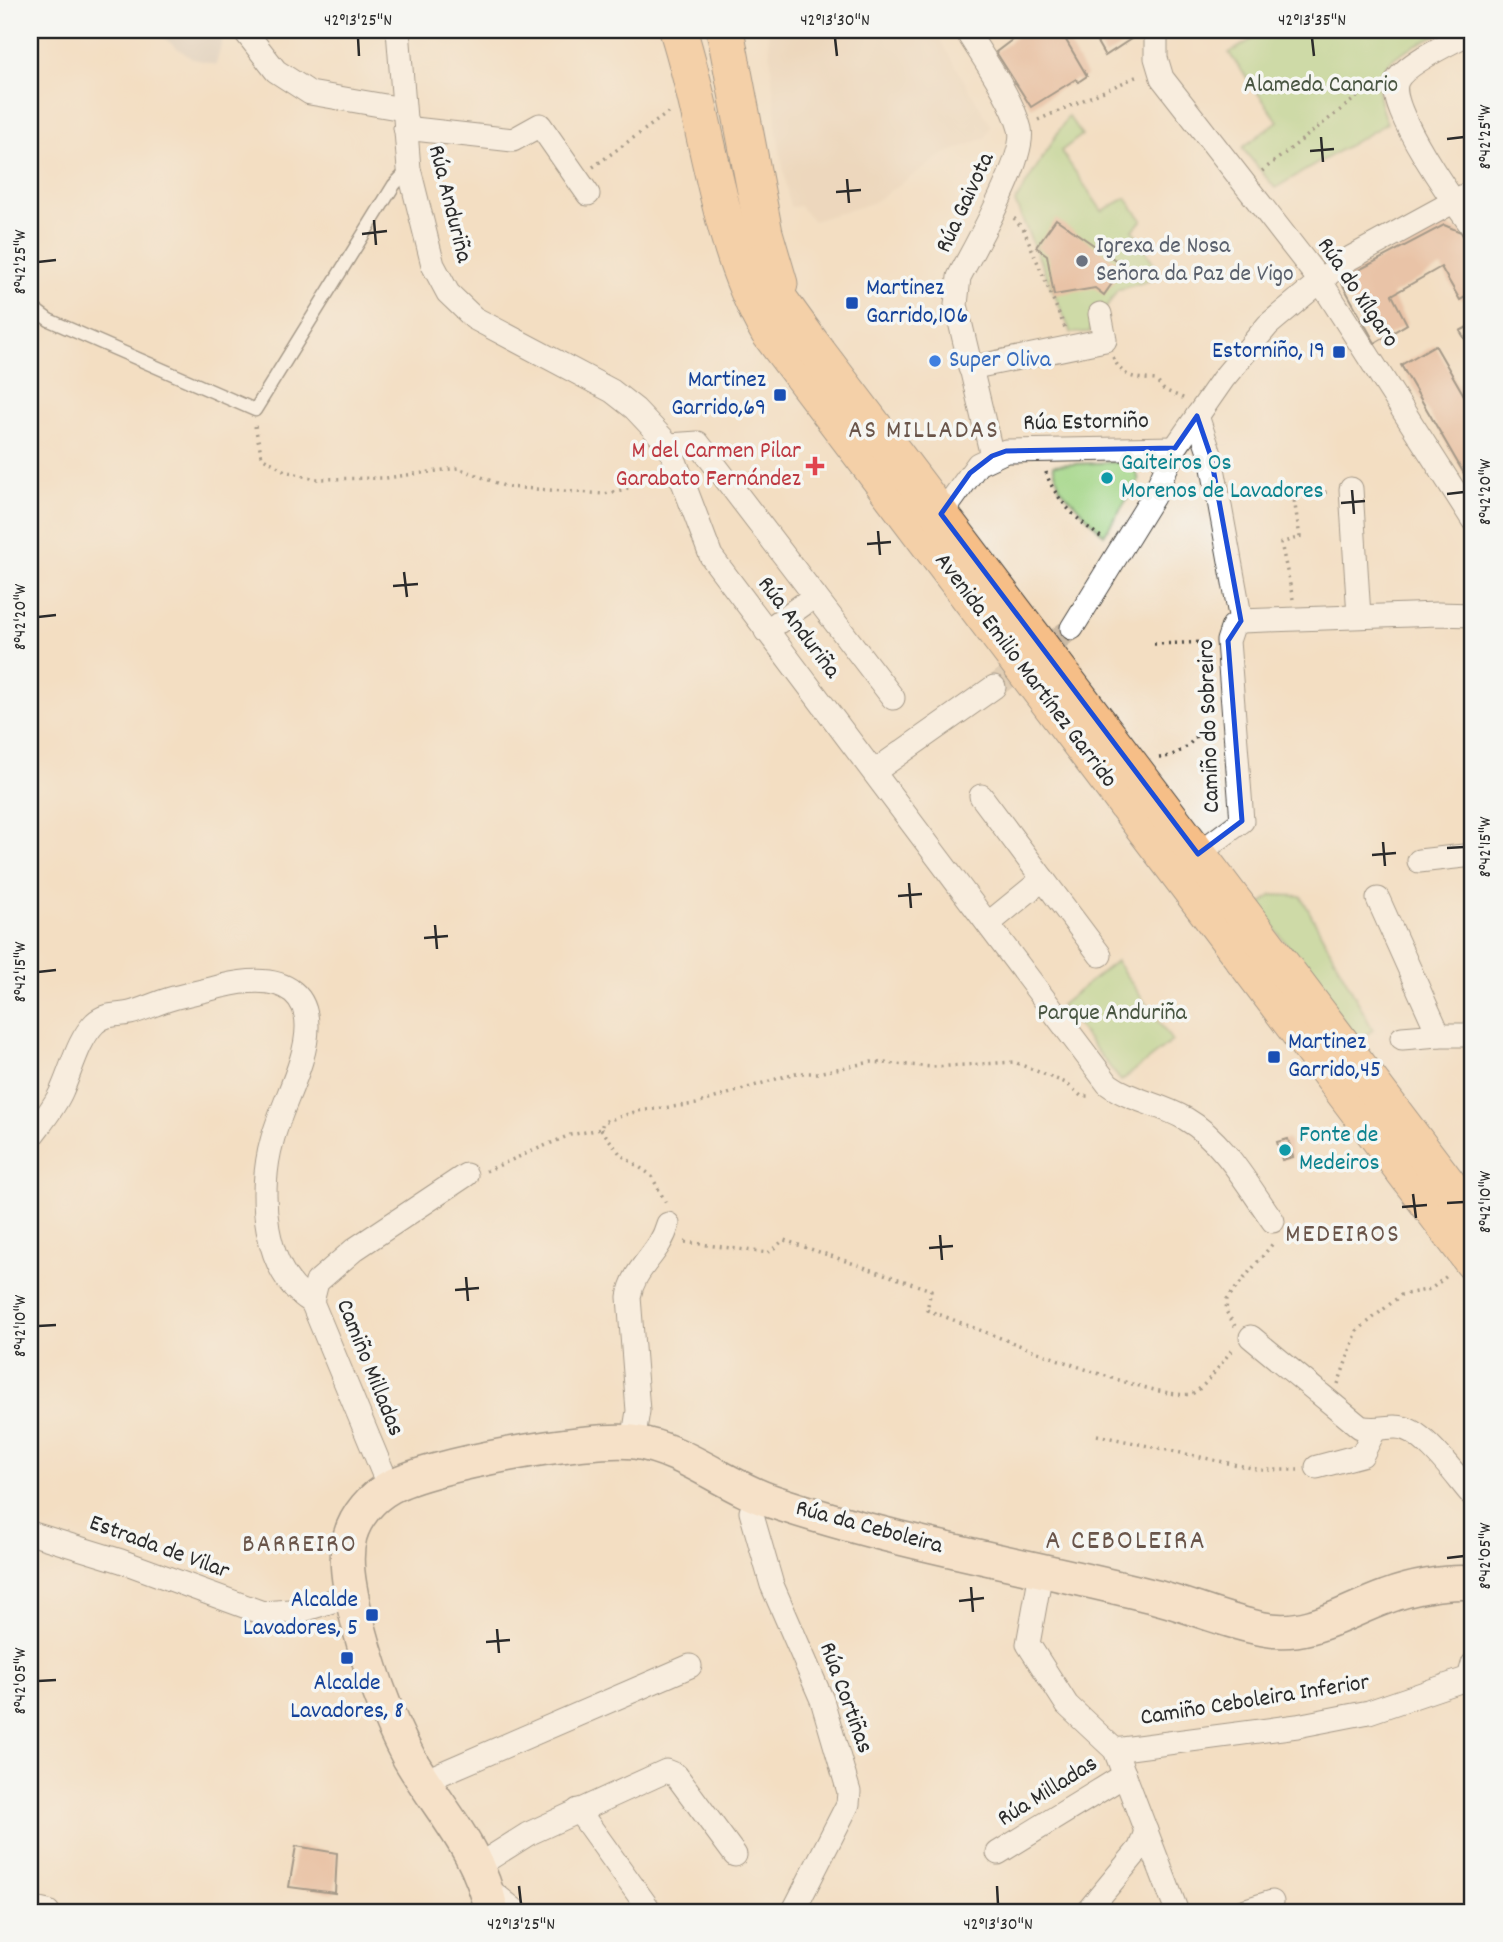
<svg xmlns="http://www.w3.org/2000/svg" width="1503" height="1942" viewBox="0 0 1503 1942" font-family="Dekko,sans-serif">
<rect width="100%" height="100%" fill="#f6f6f2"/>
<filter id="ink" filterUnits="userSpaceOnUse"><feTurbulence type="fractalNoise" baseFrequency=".0143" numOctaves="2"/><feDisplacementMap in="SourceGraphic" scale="14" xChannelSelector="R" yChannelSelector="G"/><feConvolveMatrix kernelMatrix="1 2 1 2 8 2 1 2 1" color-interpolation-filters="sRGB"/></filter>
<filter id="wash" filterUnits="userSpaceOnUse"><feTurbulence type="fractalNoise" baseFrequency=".00686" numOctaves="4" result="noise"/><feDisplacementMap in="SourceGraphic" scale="28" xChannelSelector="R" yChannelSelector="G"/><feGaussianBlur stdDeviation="1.57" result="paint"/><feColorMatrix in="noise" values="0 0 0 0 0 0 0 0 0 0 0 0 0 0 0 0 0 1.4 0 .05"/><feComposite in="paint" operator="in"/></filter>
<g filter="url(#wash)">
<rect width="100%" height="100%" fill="#f3dec2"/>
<polygon fill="#e6cfb5" points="768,30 934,30 991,126 985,138 945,154 872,203 813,221 800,206 790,207 777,133"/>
<polygon fill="#ccc2b9" points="153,30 222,30 224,33 216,65 191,58"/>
<g fill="#a2d585" stroke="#668058" stroke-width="2">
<path d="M 1268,30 L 1445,30 C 1398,56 1360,61 1387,123 L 1275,188 L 1242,148 L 1278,121 L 1229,53 Z"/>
<polygon points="1068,116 1082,135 1061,151 1102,211 1126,198 1142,220 1133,230 1162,277 1117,290 1107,307 1092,310 1090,332 1071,333 1015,202"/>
<polygon points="1118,462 1135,470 1139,480 1104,535 1060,488 1053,465"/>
<polygon points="1272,895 1301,896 1373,1030 1358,1040 1258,906"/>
<polygon points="1116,961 1172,1041 1121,1081 1061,1005"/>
</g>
<g id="blocks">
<g fill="#dea385">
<polygon points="1025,30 1060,30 1087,76 1078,82 1076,79 1031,107 996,52"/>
<polygon points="1090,30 1134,30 1137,35 1105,56"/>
<polygon points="1056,219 1124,266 1104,295 1095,288 1054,295 1047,255 1036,247"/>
<polygon points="1444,225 1461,232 1473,254 1473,292 1460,300 1441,267 1392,295 1407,324 1375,343 1340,280"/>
<polygon points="1473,324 1473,352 1460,331"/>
<polygon points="1435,345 1473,411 1473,489 1401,365"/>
<polygon points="1288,1139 1293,1157 1282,1160 1277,1142"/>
<polygon points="296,1846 337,1853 335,1893 289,1887"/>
</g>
</g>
</g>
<g filter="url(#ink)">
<use href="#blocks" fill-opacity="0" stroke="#494642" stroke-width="2"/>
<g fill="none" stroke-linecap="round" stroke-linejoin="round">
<polyline stroke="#cbbaa4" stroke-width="23" stroke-dasharray="23 11" stroke-linecap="butt" points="994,687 1072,628"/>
<g stroke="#494642" stroke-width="15">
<polyline id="lane" points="30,306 49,320 255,410 394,185 409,169"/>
</g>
<g stroke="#494642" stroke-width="25">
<g id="street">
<polyline points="244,30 276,71 310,93 403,109"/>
<path d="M 398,30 L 409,169 L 433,265 L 448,293 L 474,318 L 612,391 L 635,409 L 669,445 L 711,556 L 1108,1084 C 1131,1101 1161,1104 1186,1119 C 1224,1141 1248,1186 1273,1221"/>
<path d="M 966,30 C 983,58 1012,98 1020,129 C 1027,157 974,248 959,277 L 956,305 L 992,456"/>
<polyline points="1156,30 1156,58 1162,78 1321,282 1473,520"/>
<path d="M 1473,31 C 1455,41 1405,63 1397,81 C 1385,107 1456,205 1473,228"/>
<polyline points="405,128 513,140 540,125 588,194"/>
<polyline points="970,368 1105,340 1100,314"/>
<polyline points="1197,416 1211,457 1241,621"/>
<polyline points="669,445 698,443 815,596 766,631"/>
<polyline points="1351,489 1359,616"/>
<polyline points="935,523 978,464 1006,451 1175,448"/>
<polyline points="815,596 893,698"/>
<polyline points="1072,628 1153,497 1175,448 1223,379 1268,325 1343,262 1473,191"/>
<polyline points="875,771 994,687"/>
<polyline points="981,796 1100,955"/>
<polyline points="1198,854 1242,821 1228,641 1233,626 1241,621 1438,614 1473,615"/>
<polyline points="1419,861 1473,855"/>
<polyline points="1378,899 1439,1035 1473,1035"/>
<polyline points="988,924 1043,879"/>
<polyline points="1402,1038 1439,1035"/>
<path d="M 30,1138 C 41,1123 55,1107 62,1090 C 72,1068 78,1040 95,1023 C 106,1013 116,1016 130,1013 C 143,1010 156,1003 170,999 C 187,994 204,991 222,986 C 285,971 322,992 301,1061 C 293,1088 279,1114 272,1141 C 258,1191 262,1272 312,1302"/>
<path d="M 1251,1337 L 1360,1427 C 1378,1432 1391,1424 1403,1428 C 1427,1434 1457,1478 1473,1496"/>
<path d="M 633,1442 L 638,1411 L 629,1297 C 634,1266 659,1256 668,1224"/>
<polyline points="1317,1467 1362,1455 1374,1431"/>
<polyline points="389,1487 312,1302 317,1282 355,1249 466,1175"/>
<polyline points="757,1496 751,1512 772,1585 822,1700 849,1792 848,1804 793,1912"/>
<polyline points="30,1533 121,1561 263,1613 303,1610 352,1595"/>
<polyline points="1041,1572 1028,1644 1067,1705 1115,1750 1177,1912"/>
<polyline points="1115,1750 1297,1726 1369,1712 1469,1678 1473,1664"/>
<polyline points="424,1781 690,1666"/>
<polyline points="578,1810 651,1912"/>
<polyline points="998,1853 1125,1775"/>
<polyline points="479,1865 528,1834 666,1771 676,1775 735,1855"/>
<polyline points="487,1888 517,1912"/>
<polyline points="30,1908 48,1912"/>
<polyline points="1087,1912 1140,1848 1146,1831"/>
<polyline points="1240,1912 1272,1902"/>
</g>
</g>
<g stroke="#494642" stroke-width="36">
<path id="secondary" d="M 492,1912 C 478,1847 441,1813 409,1758 C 384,1712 366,1658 354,1607 C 349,1584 344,1559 350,1536 C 356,1515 372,1497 390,1487 C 428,1465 590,1436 634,1442 C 685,1449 726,1487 774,1502 C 896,1543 1023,1564 1148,1595 C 1187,1604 1225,1622 1264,1629 C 1309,1638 1346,1611 1386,1597 C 1412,1587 1446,1581 1473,1583"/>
</g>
<g stroke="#494642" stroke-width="39">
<g id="primary">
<path d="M 678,30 C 710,130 716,240 769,332 L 1473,1262"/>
<polyline points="725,30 764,233 779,284"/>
<polyline points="762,261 780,301 811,344 1473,1218"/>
</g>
</g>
<g stroke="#494642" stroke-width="3.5" stroke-dasharray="2 5" stroke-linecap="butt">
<polyline points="1038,120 1138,76"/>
<polyline points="593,167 672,110"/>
<polyline points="1262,171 1371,86 1375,87"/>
<polyline points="1014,218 1024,230 1065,328"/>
<path d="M 1113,357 C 1123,379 1135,378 1156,380 L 1164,390 L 1185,399"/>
<polyline points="255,426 262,457 285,471 315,479 386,478 458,468 507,487 604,494 626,489 644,476 656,473"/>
<path d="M 1046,472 C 1054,499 1081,524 1104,539"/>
<polyline points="1293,599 1281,543 1300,537 1294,499 1331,491"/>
<polyline points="1154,644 1208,642"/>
<path d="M 1159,758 C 1193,754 1205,726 1210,697"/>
<polyline points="601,1129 621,1155 651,1175 667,1205"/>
<polyline points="486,1171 570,1135 601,1129 603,1122 638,1111 696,1104 795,1073 817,1073 871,1062 933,1067 1014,1062 1066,1083 1081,1096 1092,1096"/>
<path d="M 685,1242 L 768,1253 L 784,1240 L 931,1290 L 927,1310 C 972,1326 1155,1402 1191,1394 C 1203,1391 1225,1358 1234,1347"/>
<polyline points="1235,1326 1226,1311 1227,1299 1275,1241"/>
<polyline points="1338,1384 1357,1331 1401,1295 1431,1289 1448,1275"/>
<polyline points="1097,1435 1261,1470 1298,1470"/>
</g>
<use href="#lane" stroke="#fff" stroke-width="12"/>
<use href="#street" stroke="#fff" stroke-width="23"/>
<use href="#secondary" stroke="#fbe5cf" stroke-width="33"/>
<use href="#primary" stroke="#f6be87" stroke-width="37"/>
</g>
</g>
<path d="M0 0H1503V1942H0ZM 1197,416 L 1211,457 L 1241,621 L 1228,641 L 1242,821 L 1198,854 L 941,514 L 970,473 L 992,456 L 1006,451 L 1175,448 Z" fill="#f3dec2" fill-opacity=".55" fill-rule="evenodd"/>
<path fill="none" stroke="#1d4ed8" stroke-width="5" stroke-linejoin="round" d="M 1197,416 L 1211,457 L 1241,621 L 1228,641 L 1242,821 L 1198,854 L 941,514 L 970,473 L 992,456 L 1006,451 L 1175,448 Z"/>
<path fill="none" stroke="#2b2b2b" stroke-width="2.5" d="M 358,38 L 359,56M 835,38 L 837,56M 1312,38 L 1314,56M 1321,137 L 1323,162M 1447,139 L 1464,137M 1310,151 L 1334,149M 847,179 L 849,203M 836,192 L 861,190M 374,220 L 376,245M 362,234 L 387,231M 38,262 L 56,260M 1352,490 L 1354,514M 1447,494 L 1464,492M 1341,503 L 1365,501M 878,531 L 880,555M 867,544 L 891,542M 404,572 L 407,597M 393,586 L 418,584M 38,617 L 56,615M 1383,842 L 1385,866M 1447,848 L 1464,847M 1372,855 L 1396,853M 909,883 L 911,908M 898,896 L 922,894M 435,925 L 437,949M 424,938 L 448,936M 38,972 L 56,970M 1413,1194 L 1416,1218M 1447,1203 L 1464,1202M 1402,1207 L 1427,1205M 940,1235 L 942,1260M 929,1248 L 953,1246M 466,1277 L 468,1301M 455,1290 L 479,1288M 38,1326 L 56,1325M 1447,1558 L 1464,1556M 971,1587 L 973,1612M 959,1601 L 984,1598M 497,1629 L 499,1653M 486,1642 L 510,1640M 38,1681 L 56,1680M 519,1886 L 521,1904M 997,1886 L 998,1904"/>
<circle fill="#6b7280" stroke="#f6f6f2" stroke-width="2.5" cx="1082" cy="261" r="7"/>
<g fill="#1a4fb4" stroke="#f6f6f2" stroke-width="2.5">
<rect x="845" y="296" width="14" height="14" rx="3.5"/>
<rect x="1332" y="345" width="14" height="14" rx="3.5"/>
<rect x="773" y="388" width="14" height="14" rx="3.5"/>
<rect x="1267" y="1050" width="14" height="14" rx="3.5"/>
<rect x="365" y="1608" width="14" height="14" rx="3.5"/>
<rect x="340" y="1651" width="14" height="14" rx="3.5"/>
</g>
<circle fill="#3f7fe0" stroke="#f6f6f2" stroke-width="2.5" cx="935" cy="361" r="7"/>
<path fill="#e0444e" stroke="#f6f6f2" stroke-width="2.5" d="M811.5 455.5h7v7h7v7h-7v7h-7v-7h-7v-7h7z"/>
<g fill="#0f9aa8" stroke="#f6f6f2" stroke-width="2.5">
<circle cx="1107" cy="478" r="7"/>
<circle cx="1285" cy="1150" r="7"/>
</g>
<g text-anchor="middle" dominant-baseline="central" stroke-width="7" stroke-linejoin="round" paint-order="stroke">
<g font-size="24" fill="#495642" stroke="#f6f6f2">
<text x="1321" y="86">Alameda Canario</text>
<text x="1112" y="1014">Parque Anduriña</text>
</g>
<g font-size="24" fill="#2b2b2b" stroke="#f6f6f2">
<text transform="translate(966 203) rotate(-65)">Rúa Gaivota</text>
<text transform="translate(449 204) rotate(76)">Rúa Anduriña</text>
<text transform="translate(1357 293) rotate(56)">Rúa do Xílgaro</text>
<text transform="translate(1086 423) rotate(-1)">Rúa Estorniño</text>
<text transform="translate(798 628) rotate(53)">Rúa Anduriña</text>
<text transform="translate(1025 671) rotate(53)">Avenida Emilio Martínez Garrido</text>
<text transform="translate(1210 726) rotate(-92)">Camiño do Sobreiro</text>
<text transform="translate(369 1368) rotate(68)">Camiño Milladas</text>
<text transform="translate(869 1528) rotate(15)">Rúa da Ceboleira</text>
<text transform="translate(159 1548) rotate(20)">Estrada de Vilar</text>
<text transform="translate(845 1698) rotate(70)">Rúa Cortiñas</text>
<text transform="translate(1255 1701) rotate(-9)">Camiño Ceboleira Inferior</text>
<text transform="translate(1048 1792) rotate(-32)">Rúa Milladas</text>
</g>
<g font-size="24" fill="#5b616d" stroke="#f6f6f2" text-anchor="start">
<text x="1096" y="247">Igrexa de Nosa<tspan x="1096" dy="28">Señora da Paz de Vigo</tspan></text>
</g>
<g font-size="24" fill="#164399" stroke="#f6f6f2" text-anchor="end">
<text x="866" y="289" text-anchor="start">Martinez<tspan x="866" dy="28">Garrido,106</tspan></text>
<text x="1325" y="352">Estorniño, 19</text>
<text x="766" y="381">Martinez<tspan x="766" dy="28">Garrido,69</tspan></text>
<text x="1288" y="1043" text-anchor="start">Martinez<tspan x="1288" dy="28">Garrido,45</tspan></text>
<text x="358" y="1601">Alcalde<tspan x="358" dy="28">Lavadores, 5</tspan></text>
<text x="347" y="1684" text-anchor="middle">Alcalde<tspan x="347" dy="28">Lavadores, 8</tspan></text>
</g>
<g font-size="24" fill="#366cbe" stroke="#f6f6f2" text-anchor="start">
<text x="949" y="361">Super Oliva</text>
</g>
<g font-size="24" fill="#be3a42" stroke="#f6f6f2" text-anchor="end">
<text x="801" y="452">M del Carmen Pilar<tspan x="801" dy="28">Garabato Fernández</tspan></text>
</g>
<g font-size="24" fill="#0d838f" stroke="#f6f6f2" text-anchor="start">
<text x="1121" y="464">Gaiteiros Os<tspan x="1121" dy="28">Morenos de Lavadores</tspan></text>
<text x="1299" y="1136">Fonte de<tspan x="1299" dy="28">Medeiros</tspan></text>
</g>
<g font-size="26" letter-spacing="2" fill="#6a554a" stroke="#f6f6f2">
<text x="924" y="431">AS MILLADAS</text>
<text x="1343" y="1235">MEDEIROS</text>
<text x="300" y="1545">BARREIRO</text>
</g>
<g font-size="28" letter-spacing="2" fill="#6a554a" stroke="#f6f6f2">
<text x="1126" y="1543">A CEBOLEIRA</text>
</g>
</g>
<rect width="1503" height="1942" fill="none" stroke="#f6f6f2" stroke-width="77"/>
<rect x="38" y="38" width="1426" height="1866" fill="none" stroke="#2b2b2b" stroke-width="2.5"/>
<g font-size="18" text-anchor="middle" fill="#2b2b2b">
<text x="358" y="25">42°13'25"N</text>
<text x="835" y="25">42°13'30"N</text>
<text x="1312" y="25">42°13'35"N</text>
<text transform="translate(1484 137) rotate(-90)" y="6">8°42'25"W</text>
<text transform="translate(19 262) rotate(-90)" y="6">8°42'25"W</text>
<text transform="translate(1484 492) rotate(-90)" y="6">8°42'20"W</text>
<text transform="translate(19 617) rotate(-90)" y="6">8°42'20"W</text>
<text transform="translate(1484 847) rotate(-90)" y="6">8°42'15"W</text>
<text transform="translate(19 972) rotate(-90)" y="6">8°42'15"W</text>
<text transform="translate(1484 1202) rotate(-90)" y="6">8°42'10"W</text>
<text transform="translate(19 1326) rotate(-90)" y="6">8°42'10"W</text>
<text transform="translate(1484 1556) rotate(-90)" y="6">8°42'05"W</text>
<text transform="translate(19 1681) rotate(-90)" y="6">8°42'05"W</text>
<text x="521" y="1929">42°13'25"N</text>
<text x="998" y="1929">42°13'30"N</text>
</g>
</svg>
